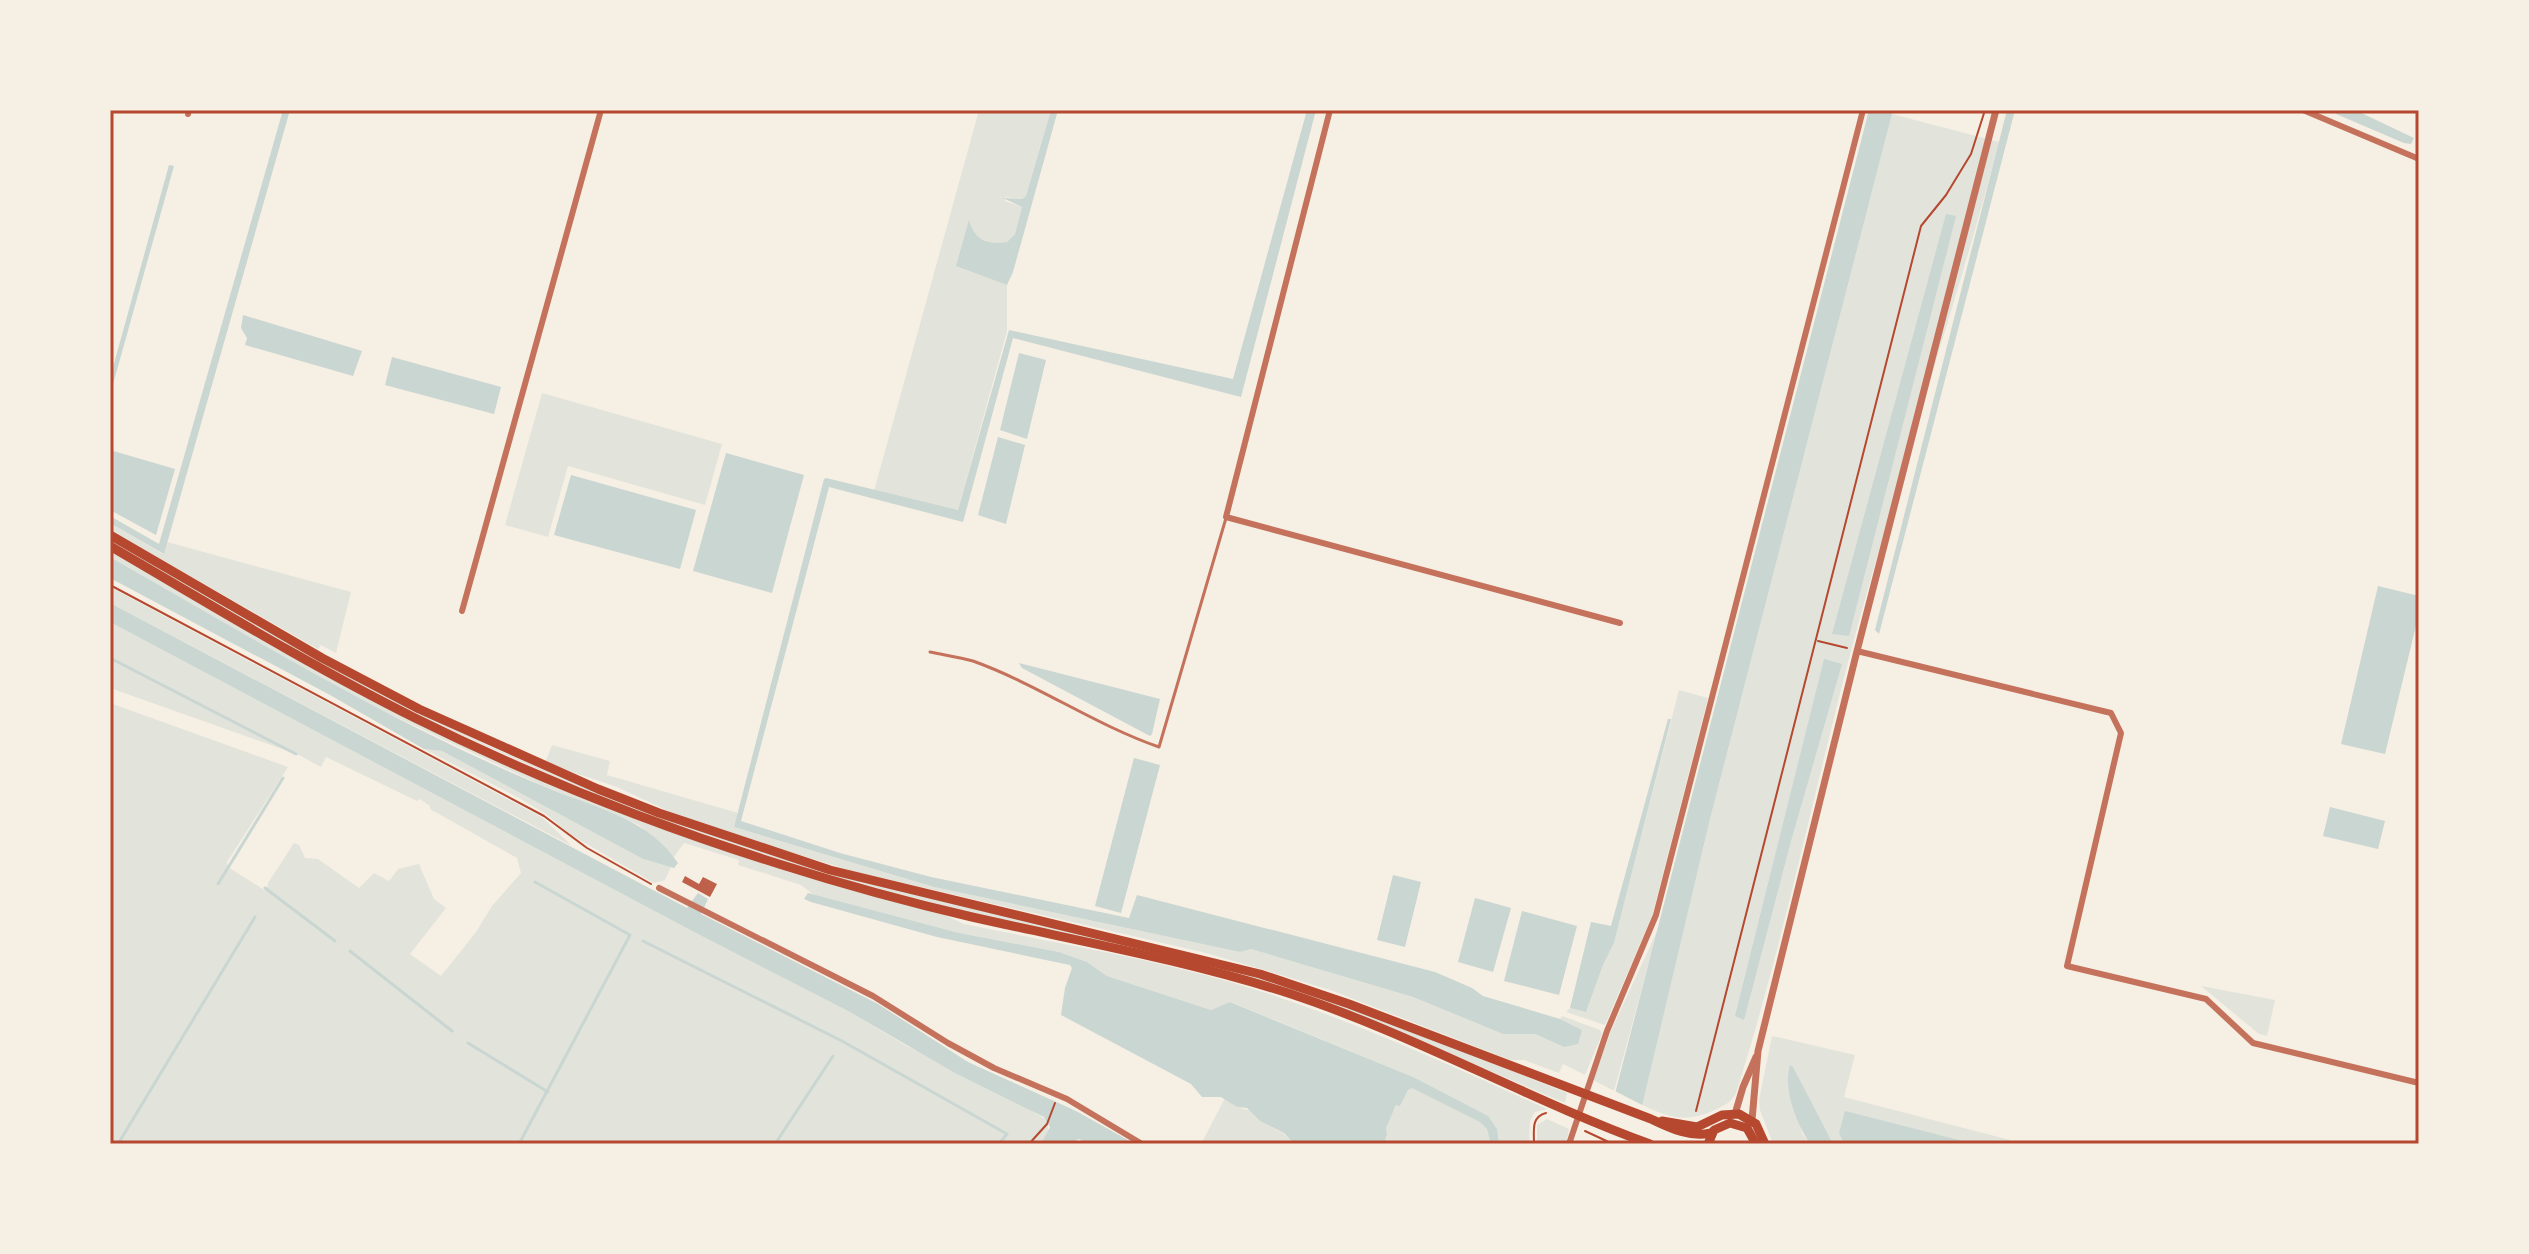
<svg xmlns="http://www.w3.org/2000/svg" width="2529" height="1254" viewBox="0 0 2529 1254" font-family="Commissioner,sans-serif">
<rect width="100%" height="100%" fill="#f6efe4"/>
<g fill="#e2e4dc">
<path d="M 979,110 L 1051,110 L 1026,196 L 1022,199 L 1005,197 L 1005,201 L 1022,207 L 1015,234 L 1007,242 C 988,245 976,241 969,222 L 957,266 L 1007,285 L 1007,331 L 958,510 L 874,491 Z"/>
<path d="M 1892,114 L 1999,142 C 1956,308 1899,470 1855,636 C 1814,788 1784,943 1736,1093 C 1732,1102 1725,1105 1717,1109 C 1686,1123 1672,1119 1642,1105 L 1710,819 Z"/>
<polygon points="542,393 722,444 705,505 568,466 548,537 505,525"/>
<polygon points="110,523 163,554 167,542 351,592 336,653 321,645 318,649 110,530"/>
<path d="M 110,539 C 213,596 314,658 419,712 C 517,762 620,803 724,839 C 898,901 1081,925 1257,977 C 1363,1008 1465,1053 1567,1093 L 1565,1103 L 1347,1010 L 877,889 L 728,844 L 595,795 L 417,715 L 320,664 L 110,543 Z"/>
<path d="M 110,551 L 318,671 L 640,821 L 789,872 L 940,913 L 964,924 C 1065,945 1169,961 1266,993 C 1363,1025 1454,1067 1547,1109 L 1535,1112 L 1530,1121 L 1529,1144 L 1384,1144 L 1387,1134 L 1385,1128 L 1397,1104 L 1400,1106 L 1413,1077 L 1231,1002 L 1211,1010 L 1107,976 L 1087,962 L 1059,952 L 959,933 L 814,895 L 801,885 L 738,865 L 739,860 L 684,843 L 674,857 L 639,825 L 541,785 L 377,708 L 305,670 L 110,557 Z"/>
<polygon points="110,587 543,818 572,846 110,603"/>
<polygon points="110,622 694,932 848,1011 905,1045 1021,1104 1048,1121 1048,1132 1041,1144 1032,1144 1030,1140 1025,1144 110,1144 110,703 288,767 227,862 228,867 266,891 268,883 294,843 299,845 305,858 318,859 359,888 374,873 389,881 398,869 419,864 434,899 446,908 410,954 441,976 476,932 492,906 521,873 517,858 430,809 430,806 420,799 417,801 326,757 321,767 299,755 110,688"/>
<polygon points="1679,690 1708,698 1652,916 1605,1025 1566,1012 1570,1008 1586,1012 1603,965 1614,943"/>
<polygon points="552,745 610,761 607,775 738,813 734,827 934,887 1240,952 1251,949 1413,997 1503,1034 1535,1034 1564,1047 1582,1030 1560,1019 1562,1016 1600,1030 1602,1034 1585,1075 1563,1064 1559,1073 1524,1060 1510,1060 1333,991 1265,970 1202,952 856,872 718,830 681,817 617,787 545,763"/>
<polygon points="424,749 442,751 643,859 671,867 665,880 654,883 571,835 546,814 519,798"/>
<polygon points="1658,929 1614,1091 1593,1080 1611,1031"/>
<polygon points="2201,986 2275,1000 2267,1036 2259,1034"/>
<polygon points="1772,1036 1855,1055 1844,1097 2010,1140 2010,1144 1975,1144 1846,1112 1839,1133 1844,1144 1833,1144 1790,1065 1802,1133 1810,1144 1773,1144 1760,1110 1759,1100"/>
<polygon points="1225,1098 1237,1107 1251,1111 1260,1121 1283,1133 1294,1144 1201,1144"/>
<polygon points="1547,1119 1569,1129 1566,1144 1537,1144 1537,1125"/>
</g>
<g fill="#c9d6d2">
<polygon points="283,110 290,110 164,554 110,523 110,516 159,544"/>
<path d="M 1051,110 L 1058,110 L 1013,272 L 1007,285 L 956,266 L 969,220 C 975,240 986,245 1007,242 L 1015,234 L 1022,207 L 1003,198 L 1022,199 L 1026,196 Z"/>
<polygon points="1307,110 1316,110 1241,397 1013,338 963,522 829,487 741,821 840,853 931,877 1129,918 1137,895 1435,972 1472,988 1483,996 1560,1019 1582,1030 1578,1044 1564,1047 1535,1034 1503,1034 1413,997 1251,949 1240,952 934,887 734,827 824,479 826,478 958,510 1009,330 1233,379"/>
<polygon points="1869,110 1893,110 1710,819 1633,1144 1602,1144"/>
<polygon points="2007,110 2015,110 1879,634 1875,630"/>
<polygon points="2338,110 2355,110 2414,138 2411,144 2404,143 2336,114"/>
<polygon points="169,165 174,166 110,395 110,378"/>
<polygon points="1946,214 1956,216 1849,636 1832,634"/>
<polygon points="243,315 362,351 353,376 245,345 247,338 241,328"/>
<polygon points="1019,353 1046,360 1027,439 1000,430"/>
<polygon points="392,357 501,387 494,414 385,385"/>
<polygon points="998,437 1025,445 1006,524 978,515"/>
<polygon points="110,450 175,469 156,535 110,510"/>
<polygon points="726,453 804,475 772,593 693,571"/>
<polygon points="571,475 696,510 680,569 554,535"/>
<path d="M 110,557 C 256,640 399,728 555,791 C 598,808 651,821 678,863 L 674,868 L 643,859 L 442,751 L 424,749 L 330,695 L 110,578 Z"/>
<polygon points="2378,586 2419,596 2419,613 2385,754 2341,744"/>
<polygon points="110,603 687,908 698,893 708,899 701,914 878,1004 968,1062 1076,1111 1135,1144 1089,1144 1079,1139 1069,1144 1041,1144 1050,1127 1044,1117 955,1073 848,1011 694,932 110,622"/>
<polygon points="1824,659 1842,664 1791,841 1744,1020 1735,1016"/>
<polygon points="1019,663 1160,699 1152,734 1150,736 1022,668"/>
<polygon points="1668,719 1671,719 1614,943 1603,965 1586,1012 1570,1008 1591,922 1611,926"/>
<polygon points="1134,758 1160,765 1121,913 1095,906"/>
<polygon points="2330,807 2385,821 2378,849 2323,836"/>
<polygon points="1393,875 1421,882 1405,947 1377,940"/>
<polygon points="808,893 959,933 1059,952 1087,962 1107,976 1211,1010 1230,1002 1413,1077 1488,1116 1497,1129 1499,1144 1491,1144 1487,1129 1480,1122 1412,1088 1408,1090 1400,1106 1396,1105 1386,1128 1387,1134 1384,1144 1294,1144 1284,1133 1260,1121 1247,1108 1237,1107 1221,1097 1202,1097 1191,1084 1061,1015 1065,988 1072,968 1070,965 937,937 811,902 804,899"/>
<polygon points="1475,898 1511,908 1493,972 1458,962"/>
<polygon points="1522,911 1577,926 1559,995 1504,981"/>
<path d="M 1790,1065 L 1793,1067 L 1833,1144 L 1810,1144 C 1796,1122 1783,1090 1790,1065 Z"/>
<polygon points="1845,1111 1975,1144 1844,1144 1839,1133"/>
</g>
<polygon fill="#f6efe4" points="1611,1089 1646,1107 1637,1144 1598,1142"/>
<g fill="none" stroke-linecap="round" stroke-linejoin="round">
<g stroke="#c9d6d2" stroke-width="3">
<polyline points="110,658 296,754"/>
<polyline points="218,884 283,778"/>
<polyline points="265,888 335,941"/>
<polyline points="643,941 842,1041 1007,1134 999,1144"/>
<polyline points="350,951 452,1031"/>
<polyline points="468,1043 548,1092"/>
<polyline points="118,1144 255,917"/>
<polyline points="519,1144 630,935 535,882"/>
<polyline points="775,1144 833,1056"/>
</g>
</g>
<polygon fill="#bf614a" points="685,876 699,884 703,877 717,884 710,897 682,882"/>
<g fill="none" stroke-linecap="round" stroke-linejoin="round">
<g stroke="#b5482f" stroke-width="2">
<polyline points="110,585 544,816 587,848 651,884"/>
<polyline points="1818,641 1847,648"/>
<polyline points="1696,1111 1921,226 1946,195 1971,154 1985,110"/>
<polyline points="1585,1131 1613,1144"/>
<polyline points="1029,1144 1047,1124 1055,1103"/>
<path d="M 1534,1144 C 1534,1130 1531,1117 1546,1113"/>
</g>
<path stroke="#c5725c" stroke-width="3" d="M 930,652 C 944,655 959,657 973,661 C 1037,684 1095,725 1159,747 L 1226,518"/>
<g stroke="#c5725c" stroke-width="6">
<polyline points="1330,110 1226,517 1620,623"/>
<polyline points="2303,110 2419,159"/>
<polyline points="188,114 189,110"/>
<polyline points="462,611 601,110"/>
<polyline points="1857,651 2111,713 2121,733 2067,966 2206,999 2253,1043 2419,1083"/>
<polyline points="659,888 873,996 948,1043 994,1068 1067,1099 1142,1144"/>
<polyline points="1569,1144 1607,1031 1656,915 1863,110"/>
</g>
<g stroke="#c5725c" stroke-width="7">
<polyline points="1735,1114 1743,1087 1756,1057"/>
<polyline points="1752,1120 1758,1051 1857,651 1996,110"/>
</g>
<g stroke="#b5482f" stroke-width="9">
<path d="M 110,535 L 322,658 L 419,709 L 598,789 L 659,813 L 830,870 L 1260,974 L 1349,1004 L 1651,1119 C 1670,1128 1690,1138 1711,1133"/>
<path d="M 110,546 C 211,605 311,666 415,718 C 532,776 654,825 779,864 C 842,884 907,902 972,917 C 1078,941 1185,960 1288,993 C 1413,1034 1527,1099 1650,1144"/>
<polyline points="1662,1121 1697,1127 1722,1115 1739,1114 1756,1124 1765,1144"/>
<polyline points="1708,1144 1714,1130 1730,1123 1747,1128 1756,1144"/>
</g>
</g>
<rect width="2529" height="1254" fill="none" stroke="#f6efe4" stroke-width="224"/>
<rect x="112" y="112" width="2305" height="1030" fill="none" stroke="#b5482f" stroke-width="3"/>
</svg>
